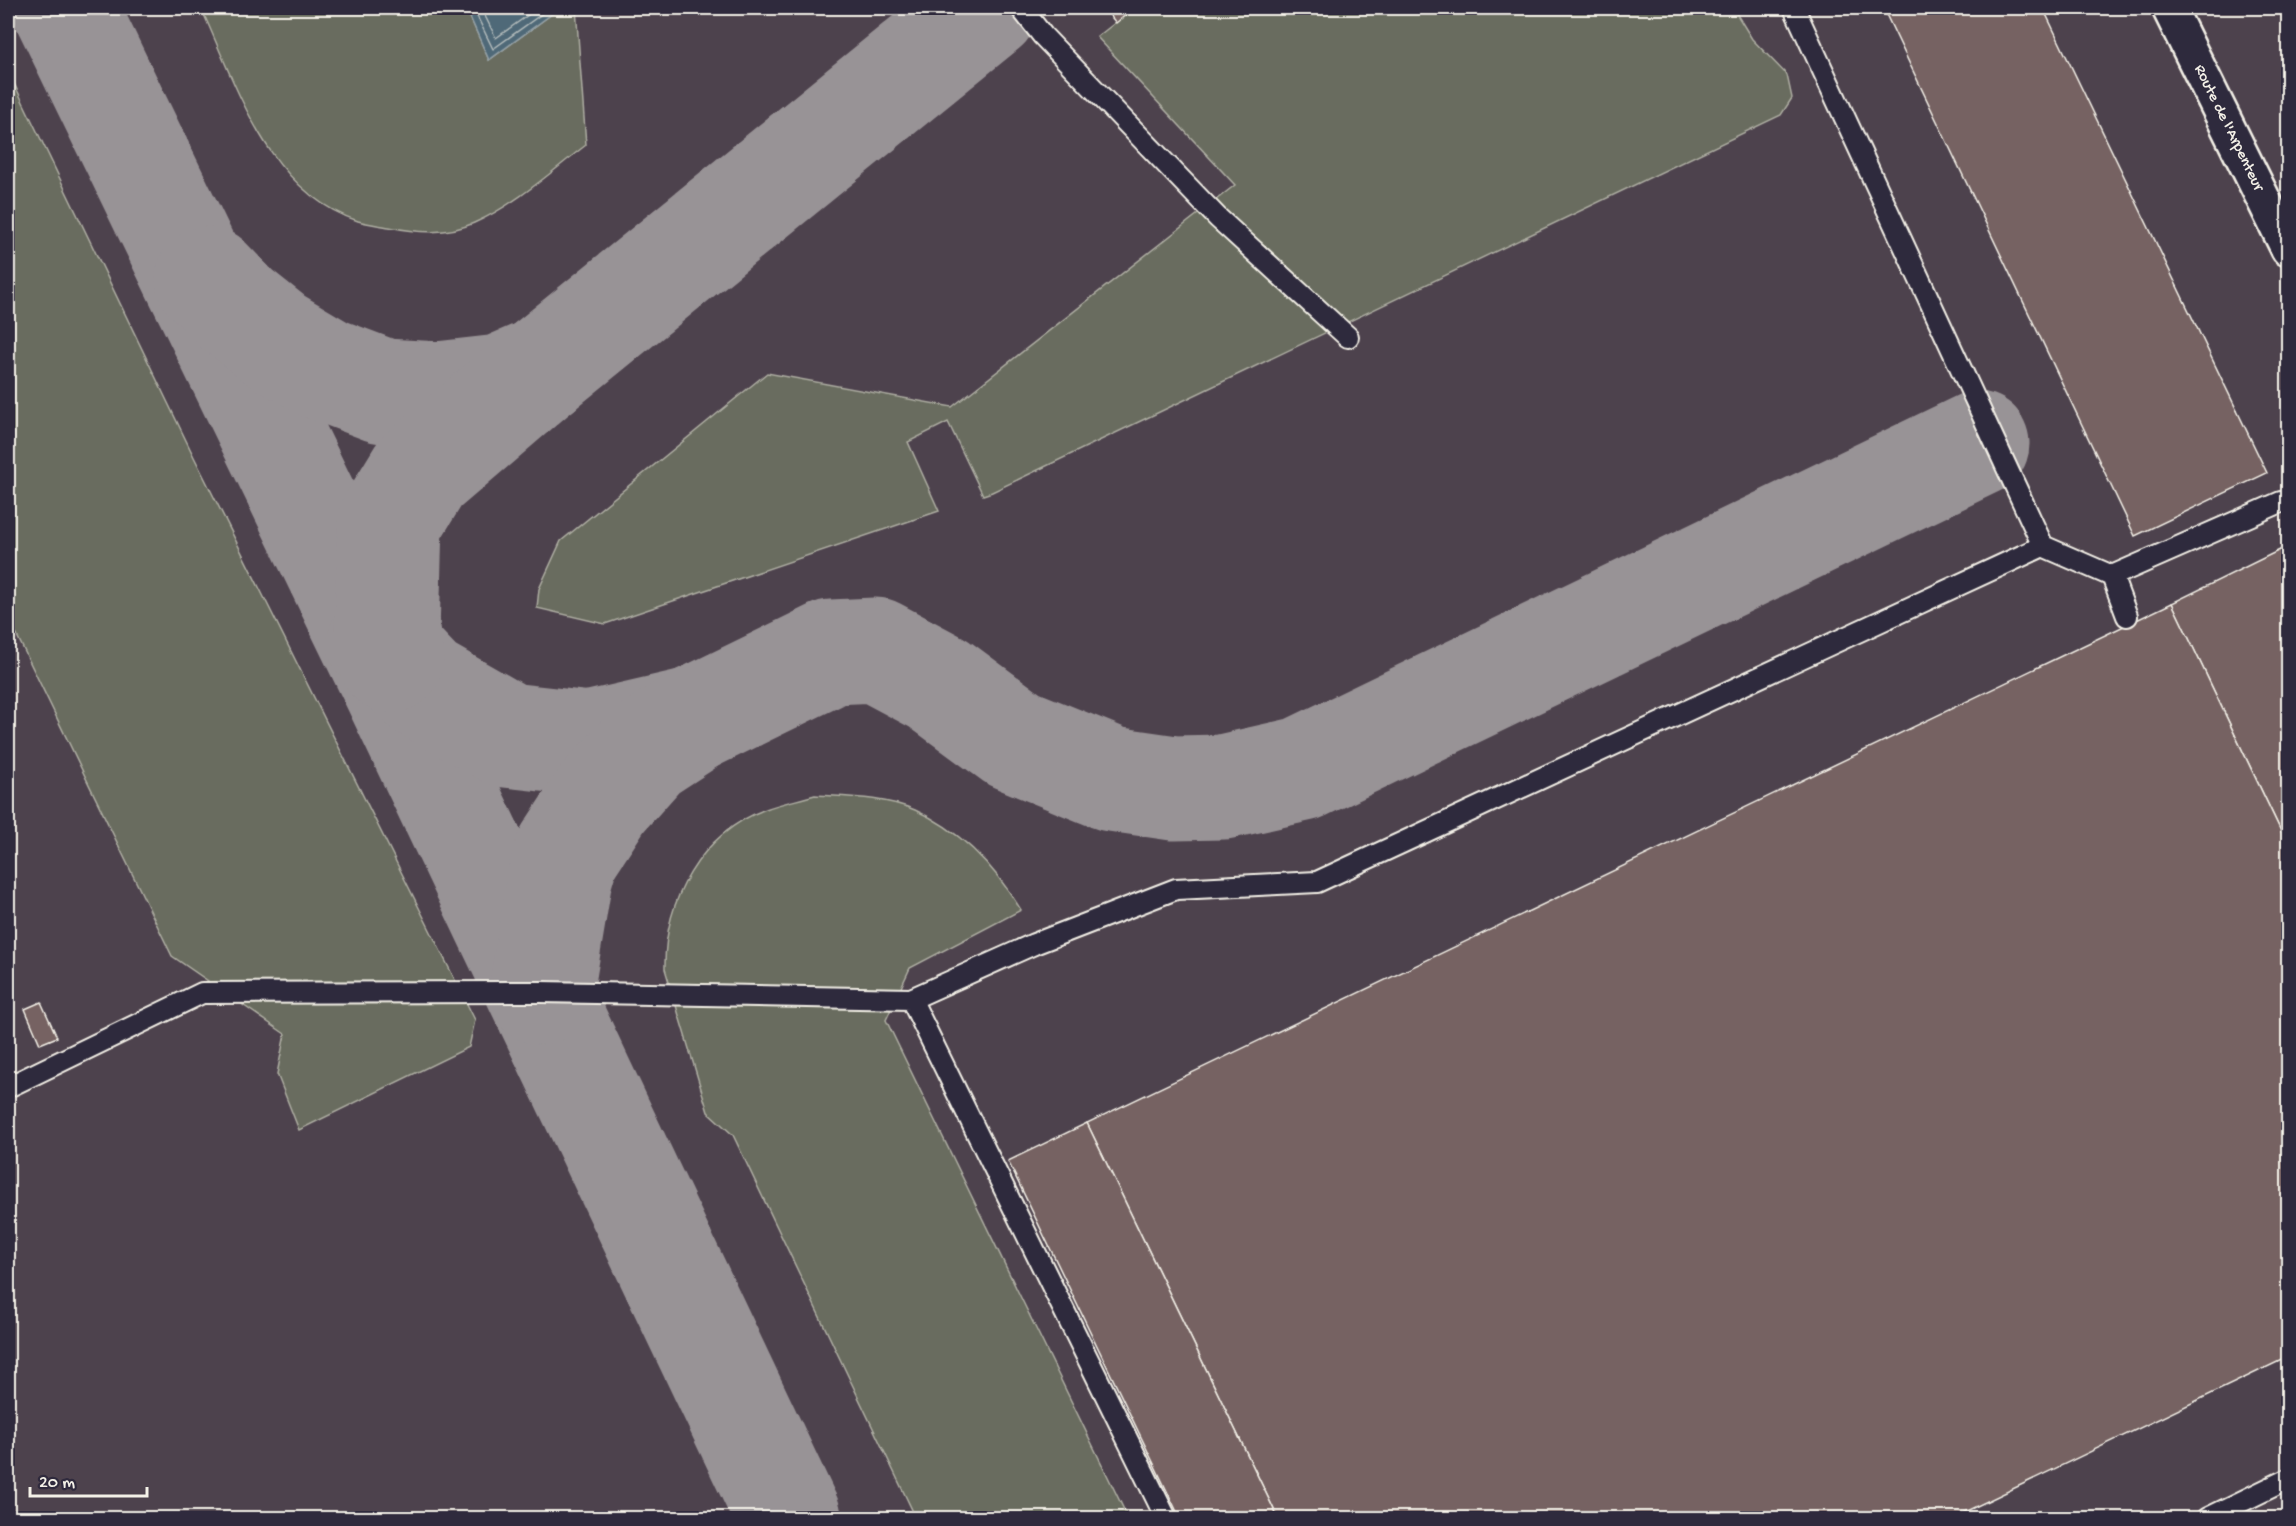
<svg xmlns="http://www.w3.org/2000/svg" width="2296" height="1526" viewBox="0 0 2296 1526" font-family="'Gochi Hand',sans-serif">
<rect width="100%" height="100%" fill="#3d3544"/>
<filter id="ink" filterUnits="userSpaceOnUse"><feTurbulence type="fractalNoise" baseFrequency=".0167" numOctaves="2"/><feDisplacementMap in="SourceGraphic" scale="12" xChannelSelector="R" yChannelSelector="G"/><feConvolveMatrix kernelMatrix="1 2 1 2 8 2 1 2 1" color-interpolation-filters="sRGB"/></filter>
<g filter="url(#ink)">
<rect fill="#4e424d" x="8" y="8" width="2280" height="1510"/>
<g fill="#696c5e" stroke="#aeaea3" stroke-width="1.5">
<path d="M 201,8 L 466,8 L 489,60 L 560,8 L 576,8 L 586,145 C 551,172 515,205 474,223 C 447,235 418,233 389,227 C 379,225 368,224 358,221 C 267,191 237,86 201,8 Z"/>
<polygon points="1134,8 1733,8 1752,39 1787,75 1792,98 1781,115 992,492 983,495 948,422 908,442 939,511 605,624 537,608 539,589 561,541 767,373 952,407 1235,185 1097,37"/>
<polygon points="8,71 194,457 475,1020 469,1047 299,1130 277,1074 285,1034 172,956 8,617"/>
<path d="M 815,795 C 847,797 885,797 915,810 C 962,831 995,867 1021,910 L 910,968 L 886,1020 L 1128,1518 L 916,1518 L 733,1135 L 708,1112 L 665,969 C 664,901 700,834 766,809 C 781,803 799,800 815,795 Z"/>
</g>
<polygon fill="#506978" stroke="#929fa5" stroke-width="1.5" points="466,8 560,8 489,60"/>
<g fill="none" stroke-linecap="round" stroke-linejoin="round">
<g stroke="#b2bbbb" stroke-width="1.5">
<polyline points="473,8 493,49 550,8"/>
<polyline points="481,8 496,38 538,8"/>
</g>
<g stroke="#989396" stroke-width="105">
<polyline points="65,8 395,687 789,1518"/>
<polyline points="208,279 237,309 276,340 325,369 383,391 439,394 501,387 540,370"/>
<polyline points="380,642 423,687 507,735 589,744 693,720"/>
<polyline points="391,660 387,634 390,522 420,473 540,370 986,8"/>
<polyline points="541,992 560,877 567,853 603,798 644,752 693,720 832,652 876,650 938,683 1014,739 1112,779 1174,788 1223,787 1303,769 1977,444"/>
</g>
</g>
<g fill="#766262" stroke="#f4f1e8" stroke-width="1.5">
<polygon points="1104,8 1134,8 1116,23"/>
<polygon points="1883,8 2043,8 2267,473 2135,536"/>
<polygon points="2288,546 2287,629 2288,846 2172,603"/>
<polygon points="2172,603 2288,846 2288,1357 1952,1518 1278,1518 1087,1123"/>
<polygon points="41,1002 57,1037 40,1044 25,1009"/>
<polygon points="1087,1123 1278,1518 1180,1518 1008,1161"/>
</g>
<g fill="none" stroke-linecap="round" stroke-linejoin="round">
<g stroke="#f4f1e8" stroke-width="24">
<g id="lane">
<polyline points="1021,8 1043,36 1218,218 1348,337"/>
<polyline points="1794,8 2043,546 2112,576 2127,616"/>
<polyline points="2112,576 2281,502"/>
<polyline points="911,999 1034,944 1176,889 1317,882 2043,546"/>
<polyline points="8,1087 202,993 541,992 911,999 1166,1518"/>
<polyline points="2208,1518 2288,1479"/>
</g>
</g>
<g stroke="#f4f1e8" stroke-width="38">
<g id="secondary">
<path id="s1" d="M 2169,8 L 2288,249"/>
</g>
</g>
<use href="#lane" stroke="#2f2a3d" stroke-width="20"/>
<use href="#secondary" stroke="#2f2a3d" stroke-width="33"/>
</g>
</g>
<g text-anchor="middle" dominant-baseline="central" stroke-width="4.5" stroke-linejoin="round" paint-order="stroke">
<g font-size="16" fill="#f4f1e8" stroke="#2f2a3d">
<text stroke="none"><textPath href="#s1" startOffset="134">Route de l'Arpenteur</textPath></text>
</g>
</g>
<rect width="2296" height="1526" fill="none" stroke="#2f2a3d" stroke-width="30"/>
<rect x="15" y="15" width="2266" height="1496" fill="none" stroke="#f4f1e8" stroke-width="2" filter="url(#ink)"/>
<path d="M30 1487v9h117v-9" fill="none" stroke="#f4f1e8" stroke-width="3"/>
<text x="39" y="1487" font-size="18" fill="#f4f1e8" stroke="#2f2a3d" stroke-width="4.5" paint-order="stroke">20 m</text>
</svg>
